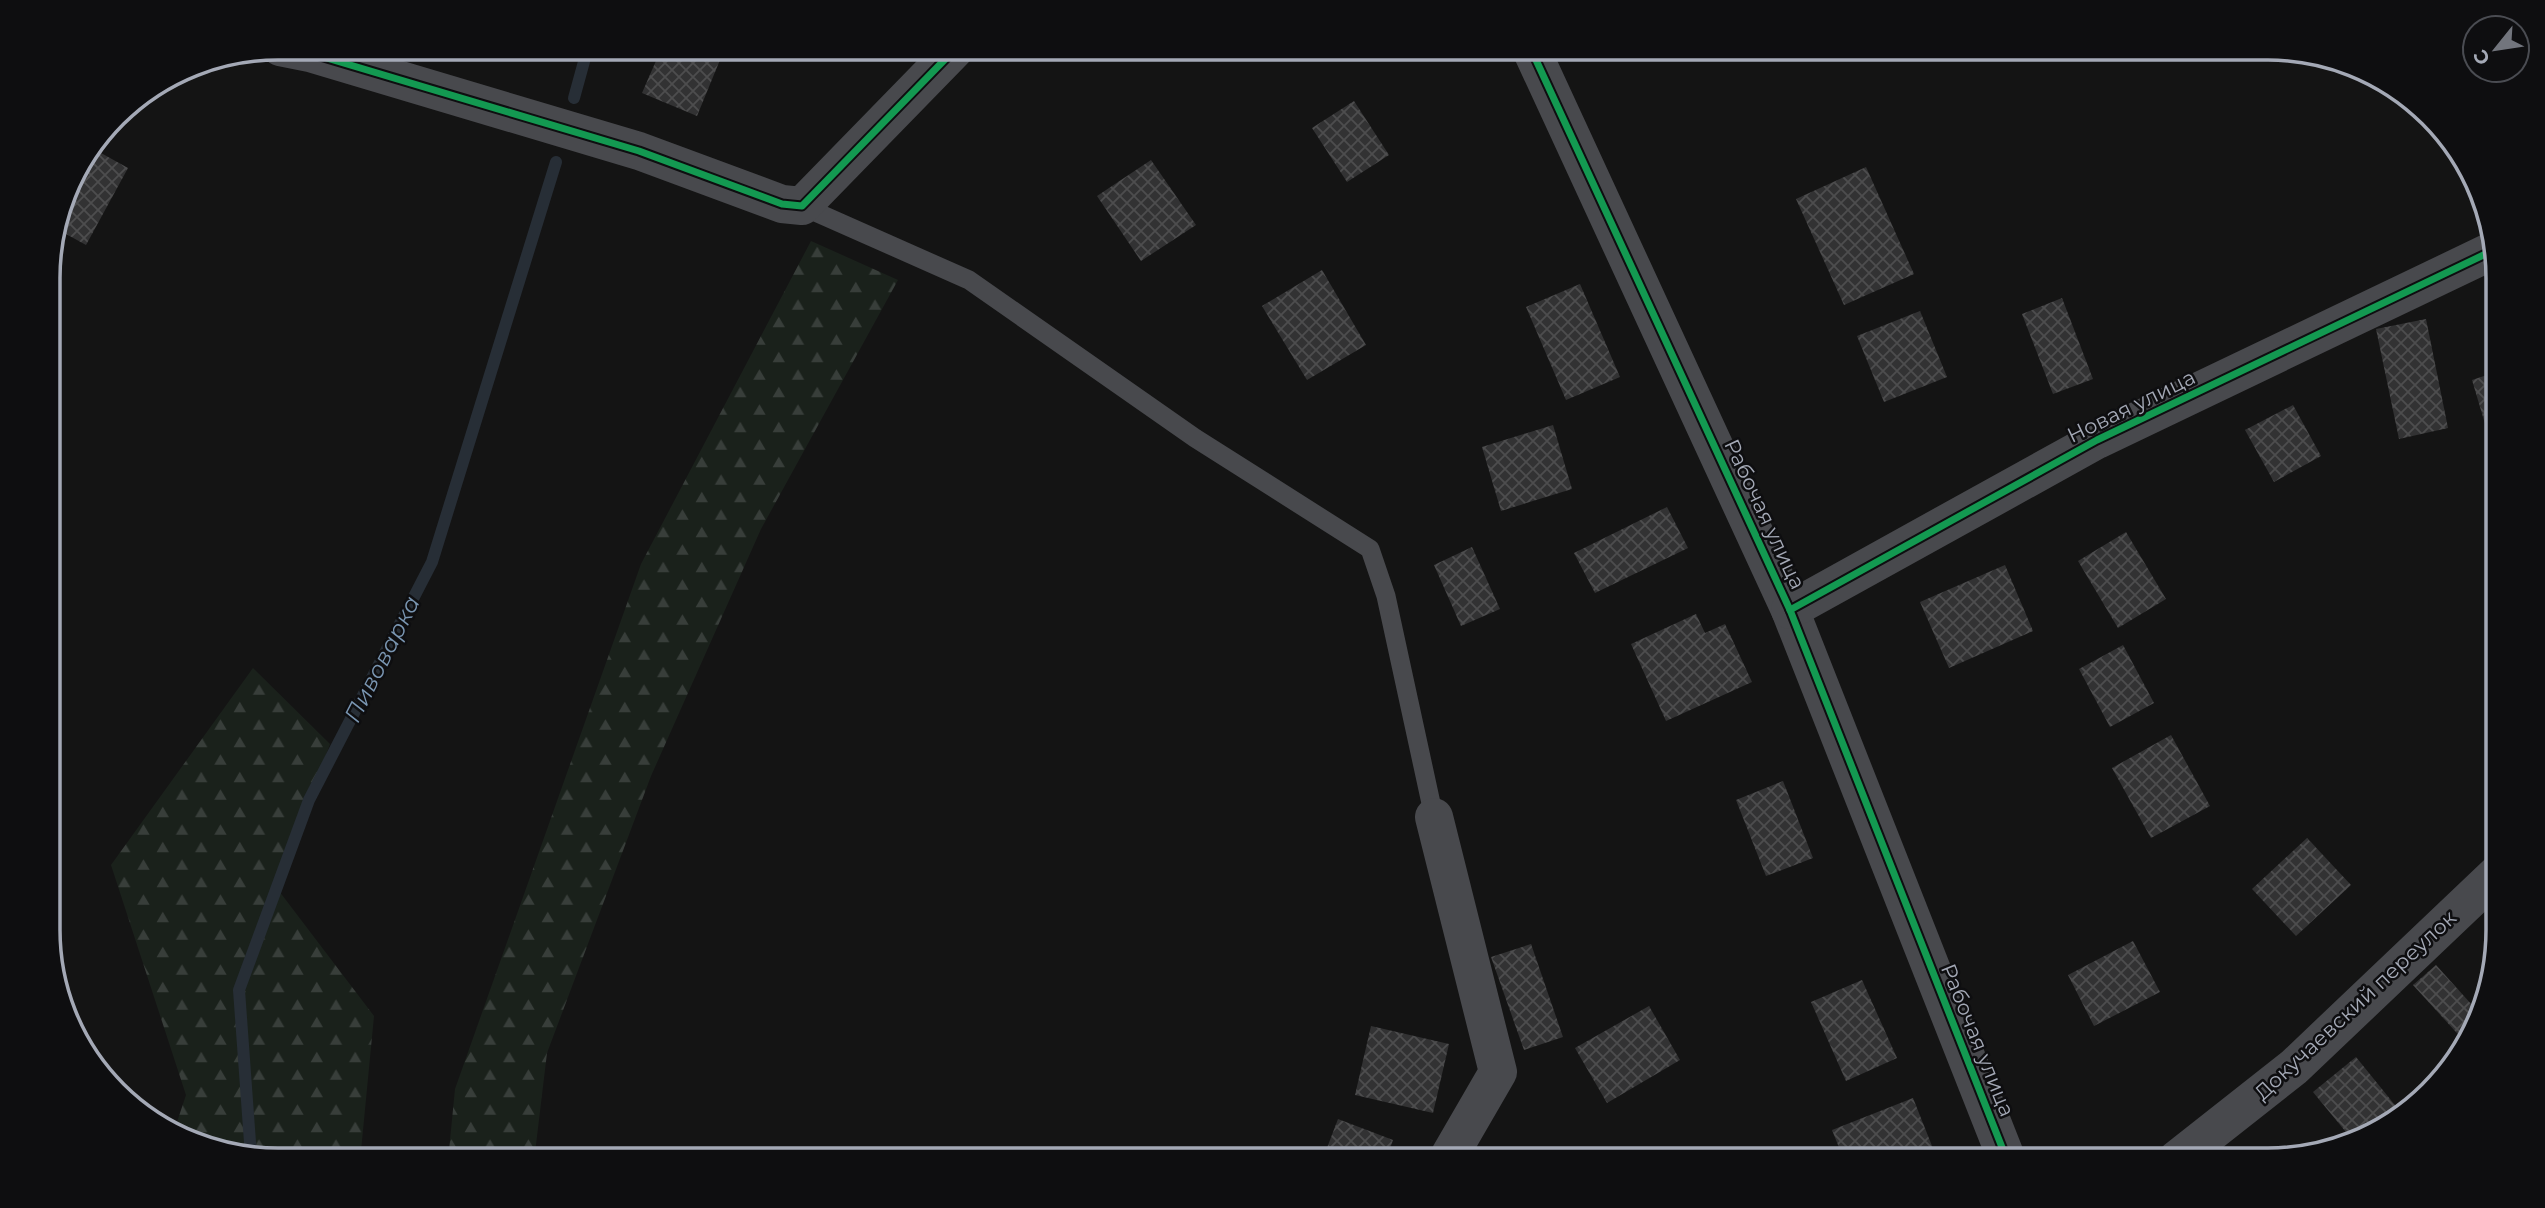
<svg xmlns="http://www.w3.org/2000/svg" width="2545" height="1208" viewBox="0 0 2545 1208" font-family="Montserrat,sans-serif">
<defs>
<pattern id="forest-firs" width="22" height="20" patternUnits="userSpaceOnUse" patternTransform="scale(1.75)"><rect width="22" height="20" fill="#1a211b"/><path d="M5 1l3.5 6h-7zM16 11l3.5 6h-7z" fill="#383e3a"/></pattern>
<pattern id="building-cross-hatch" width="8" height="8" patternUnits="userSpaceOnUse" patternTransform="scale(1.75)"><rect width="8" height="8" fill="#323233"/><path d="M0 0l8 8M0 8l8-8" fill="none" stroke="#4d4d4e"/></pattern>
</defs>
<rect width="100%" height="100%" fill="#141414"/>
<g fill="url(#forest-firs)">
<polygon points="811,241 898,280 761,529 651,776 547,1053 534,1161 448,1161 455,1089 641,564"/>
<path d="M 253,668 L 330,744 L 276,887 L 374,1016 L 360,1161 C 308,1161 216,1164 174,1131 L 186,1095 L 111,865 Z"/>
</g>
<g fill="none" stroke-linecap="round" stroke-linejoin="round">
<g stroke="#272e36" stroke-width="12">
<polyline points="574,98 588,47"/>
<polyline points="251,1156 239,990 309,800 432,562 556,162"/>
</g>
</g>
<g fill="url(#building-cross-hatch)">
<polygon points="662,47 704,47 722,55 697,116 642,93"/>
<polygon points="1354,101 1389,155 1347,182 1312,128"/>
<polygon points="92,148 128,168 86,245 57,229 71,175"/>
<polygon points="1151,160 1196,225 1141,261 1097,196"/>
<polygon points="1866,167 1914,274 1844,305 1796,199"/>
<polygon points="1322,270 1366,345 1307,380 1262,306"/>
<polygon points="1580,284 1620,377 1566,400 1526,307"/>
<polygon points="2062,298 2093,379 2053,394 2022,314"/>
<polygon points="1920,311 1947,377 1884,402 1857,336"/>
<polygon points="2426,319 2448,428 2399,439 2376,329"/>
<polygon points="2496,372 2496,443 2491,444 2472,380"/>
<polygon points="2293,405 2321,456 2274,482 2245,430"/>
<polygon points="1553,425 1572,489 1501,511 1482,447"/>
<polygon points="1667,507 1688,548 1595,593 1574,553"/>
<polygon points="2126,532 2166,599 2118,628 2078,561"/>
<polygon points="1472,547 1500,609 1461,626 1434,565"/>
<polygon points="2005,565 2033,631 1949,668 1920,602"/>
<polygon points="1696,614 1705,633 1725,624 1752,682 1666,721 1631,644"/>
<polygon points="2123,645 2154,703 2110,727 2079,669"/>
<polygon points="2171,735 2210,806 2151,838 2112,768"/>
<polygon points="1783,781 1813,858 1766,876 1736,800"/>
<polygon points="2307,838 2351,885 2296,936 2252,889"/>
<polygon points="2133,941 2160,992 2094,1026 2068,975"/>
<polygon points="1531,944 1563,1037 1524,1050 1491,957"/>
<polygon points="2436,965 2481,1015 2466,1043 2413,985"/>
<polygon points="1862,980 1897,1058 1846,1081 1811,1002"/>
<polygon points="1649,1006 1680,1060 1607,1103 1575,1048"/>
<polygon points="1371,1026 1449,1044 1433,1113 1355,1095"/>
<polygon points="2356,1057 2403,1115 2396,1122 2350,1137 2313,1092"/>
<polygon points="1913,1098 1934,1151 1911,1160 1844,1160 1832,1130"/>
<polygon points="1338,1119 1393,1140 1386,1160 1322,1161"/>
</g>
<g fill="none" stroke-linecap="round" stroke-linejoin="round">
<polyline stroke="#48494d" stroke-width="19" points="802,206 969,280 1195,438 1370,549 1386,596 1434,817"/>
<g stroke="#48494d" stroke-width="38">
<polyline points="280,47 310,53 639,151 782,204 802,206 957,47"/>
<polyline points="1530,47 1790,610 2007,1160"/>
<polyline points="1790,610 2097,440 2496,249"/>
<polyline points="1434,817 1498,1072 1447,1160"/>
<polyline points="2176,1160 2294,1067 2498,873"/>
</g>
<g stroke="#0e0e10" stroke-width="11">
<g id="cycleway">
<polyline points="280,47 310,53 639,151 782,204 802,206 957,47"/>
<polyline points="1530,47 1790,610 2007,1160"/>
<polyline points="1790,610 2097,440 2496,249"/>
</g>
</g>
<use href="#cycleway" stroke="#139951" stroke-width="7"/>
</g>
<g text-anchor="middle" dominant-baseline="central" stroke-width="5" stroke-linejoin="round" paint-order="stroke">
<g font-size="21" fill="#a4a9b6" stroke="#0e0e10">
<text transform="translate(2131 406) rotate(-26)">Новая улица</text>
<text transform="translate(1765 514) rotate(65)">Рабочая улица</text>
<text transform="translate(2355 1005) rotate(-43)">Докучаевский переулок</text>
<text transform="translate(1978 1040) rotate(68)">Рабочая улица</text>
</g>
<g font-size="23" font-style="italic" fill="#7a96b2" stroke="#0e0e10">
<text transform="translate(382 659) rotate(-63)">Пивоварка</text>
</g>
</g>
<path d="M0 0H2545V1208H0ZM278 60H2268A218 218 0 0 1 2486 278V930A218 218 0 0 1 2268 1148H278A218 218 0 0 1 60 930V278A218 218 0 0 1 278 60Z" fill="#0e0e10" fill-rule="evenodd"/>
<path fill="none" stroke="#a4a9b6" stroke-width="3.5" d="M278 60H2268A218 218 0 0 1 2486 278V930A218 218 0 0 1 2268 1148H278A218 218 0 0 1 60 930V278A218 218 0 0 1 278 60Z"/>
<g transform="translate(2496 49) rotate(240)"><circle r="33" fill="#0e0e10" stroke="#4a4c52" stroke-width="2"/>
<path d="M0-5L12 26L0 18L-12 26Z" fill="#72757d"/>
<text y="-10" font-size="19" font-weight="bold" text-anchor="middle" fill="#a4a9b6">С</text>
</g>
</svg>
